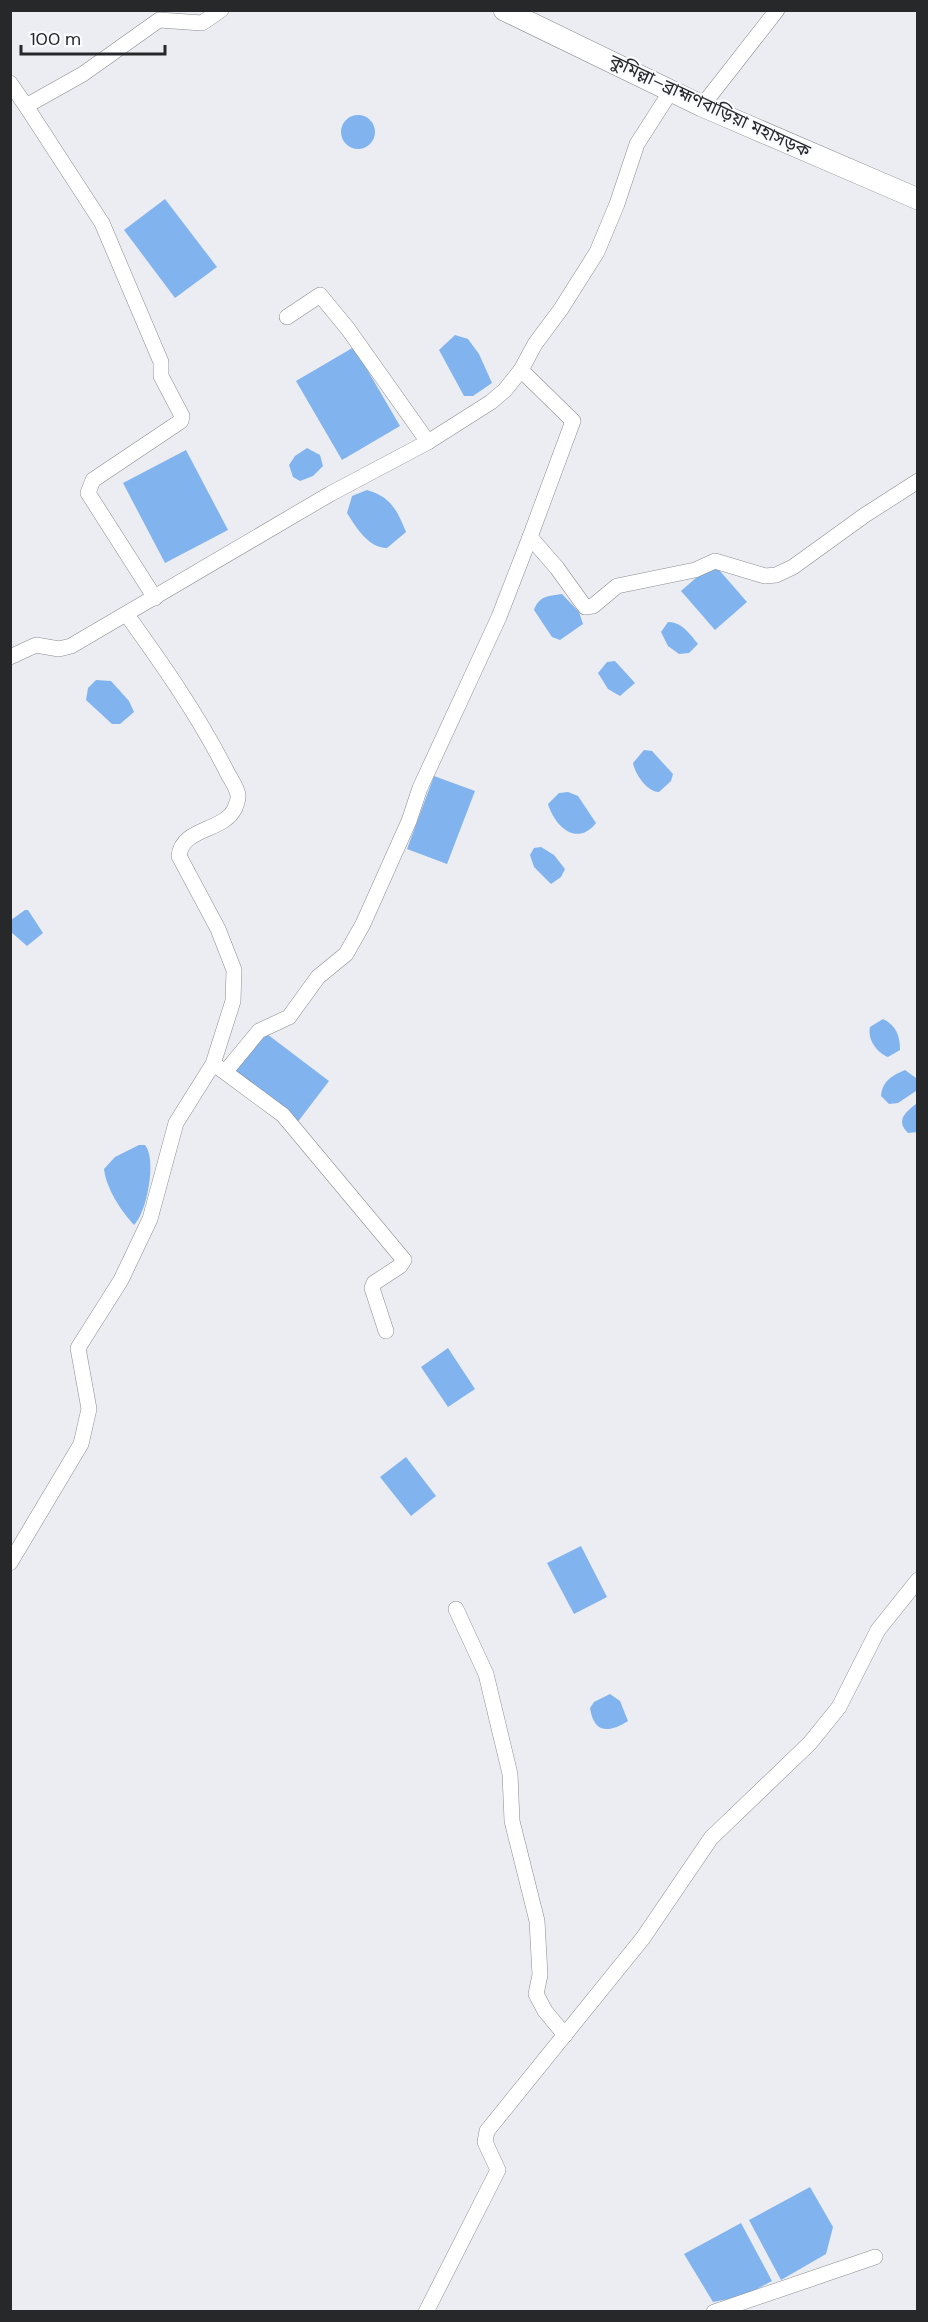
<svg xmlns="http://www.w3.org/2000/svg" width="928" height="2322" viewBox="0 0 928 2322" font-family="'DM Sans','Noto Sans Bengali',sans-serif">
<rect width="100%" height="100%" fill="#ebedf2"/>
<g fill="#81b4ee">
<circle cx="358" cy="132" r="17"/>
<polygon points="165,199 217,267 175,298 124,230"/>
<polygon points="455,335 468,339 479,354 492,383 473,396 464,396 439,350"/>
<polygon points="354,347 400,426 342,460 296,381"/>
<polygon points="307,448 320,455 323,466 313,476 300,481 293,477 289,465 295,456"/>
<polygon points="186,450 228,530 165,563 123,483"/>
<path d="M 367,490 C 391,497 397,510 406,532 L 387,548 C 368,548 356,527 347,513 L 352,496 Z"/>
<polygon points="713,563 747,602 715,630 681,591"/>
<path d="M 562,594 L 579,612 L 583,624 L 560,640 L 552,637 L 534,610 C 539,596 548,596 562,594 Z"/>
<path d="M 668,622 C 682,622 690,634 698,644 L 689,653 L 679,654 L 668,646 L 661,632 Z"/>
<polygon points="615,661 635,683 620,696 608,689 598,673 607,662"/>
<polygon points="96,680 111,681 129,701 134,712 120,724 112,724 86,700 88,688"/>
<path d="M 644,750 L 652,751 L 673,774 L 671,781 L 659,792 C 647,792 635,774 633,763 Z"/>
<polygon points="434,776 475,791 447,864 407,849"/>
<path d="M 568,792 L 578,796 L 596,823 C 577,847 555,827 548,804 L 559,793 Z"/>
<polygon points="541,847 554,855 565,869 561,877 551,884 534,867 530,855 534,848"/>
<polygon points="25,910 28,910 43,933 27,946 11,932 11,920"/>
<path d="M 883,1019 C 896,1025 900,1036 900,1050 L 888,1057 C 877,1053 867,1039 870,1027 Z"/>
<polygon points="263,1031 329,1081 297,1123 231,1073"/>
<path d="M 905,1070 L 916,1078 L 916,1091 L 898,1103 L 889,1104 L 881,1096 C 882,1081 893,1075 905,1070 Z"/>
<path d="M 917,1103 L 917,1132 L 908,1133 C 895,1120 906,1112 917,1103 Z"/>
<path d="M 139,1145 L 145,1145 C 157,1159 147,1212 134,1225 C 121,1211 106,1188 104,1169 L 115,1157 Z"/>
<polygon points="448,1348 475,1389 448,1407 421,1367"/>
<polygon points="406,1457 436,1496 411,1516 380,1477"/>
<polygon points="581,1546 607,1597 574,1614 547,1563"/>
<path d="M 610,1694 L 620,1701 L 628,1721 C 609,1733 594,1734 590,1708 L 594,1702 Z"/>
<polygon points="810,2187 833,2227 826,2254 781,2280 749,2220"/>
<polygon points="741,2223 772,2281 744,2296 713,2302 684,2254"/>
</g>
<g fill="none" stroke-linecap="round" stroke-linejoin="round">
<g stroke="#8b8d91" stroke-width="16">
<g id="minor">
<polyline points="10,83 26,106 83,74 159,20 202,23 221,10"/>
<polyline points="26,106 102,223 161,362 161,376 182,416 181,421 93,480 88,493 155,598"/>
<polyline points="702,106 777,10"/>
<polyline points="287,317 320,295 348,329 428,442"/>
<polyline points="521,370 573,421 530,537 557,568 585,607 593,606 617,586 695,570 715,561 765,576 776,575 793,567 865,515 918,481"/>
<polyline points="10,657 36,645 59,649 71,646 330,494 428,442 491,402 505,390 521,370 535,344 561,309 597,252 617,204 637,144 671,91"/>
<polyline points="218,1067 283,1115 404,1260 400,1266 374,1283 372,1288 386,1331"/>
<polyline points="226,1071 259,1031 289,1017 318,977 346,954 363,924 409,821 420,788 499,617 530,537"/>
<path d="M 10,1563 L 81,1444 L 89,1409 L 78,1348 L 121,1280 L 150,1219 L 176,1123 L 213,1064 L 233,1001 L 234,970 L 218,929 L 179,856 C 182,827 224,832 235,808 C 236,805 239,798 238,795 C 237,787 229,777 226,770 C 198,715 163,665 127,615"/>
<polyline points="456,1609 486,1674 510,1774 512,1821 537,1921 540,1975 536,1994 545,2011 565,2035"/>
<polyline points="426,2312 498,2170 485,2142 487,2131 643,1938 711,1838 810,1743 839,1707 878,1630 918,1580"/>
<polyline points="714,2312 875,2257"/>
</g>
</g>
<g stroke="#8b8d91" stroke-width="22">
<polyline id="highway" points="504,10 702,106 918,199"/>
</g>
<use href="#minor" stroke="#fff" stroke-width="15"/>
<use href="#highway" stroke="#fff" stroke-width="21"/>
</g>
<g text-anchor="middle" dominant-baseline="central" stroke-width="4.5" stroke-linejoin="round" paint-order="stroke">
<g font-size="18" fill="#27282a" stroke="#f9fbfe">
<text transform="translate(710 106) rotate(25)">কুমিল্লা–ব্রাহ্মণবাড়িয়া মহাসড়ক</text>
</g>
</g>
<rect width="928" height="2322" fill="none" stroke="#27282a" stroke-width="24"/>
<path d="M21 45v9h144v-9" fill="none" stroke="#27282a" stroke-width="3"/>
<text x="30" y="45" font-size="18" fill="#27282a" stroke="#f9fbfe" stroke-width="4.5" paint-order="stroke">100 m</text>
</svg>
